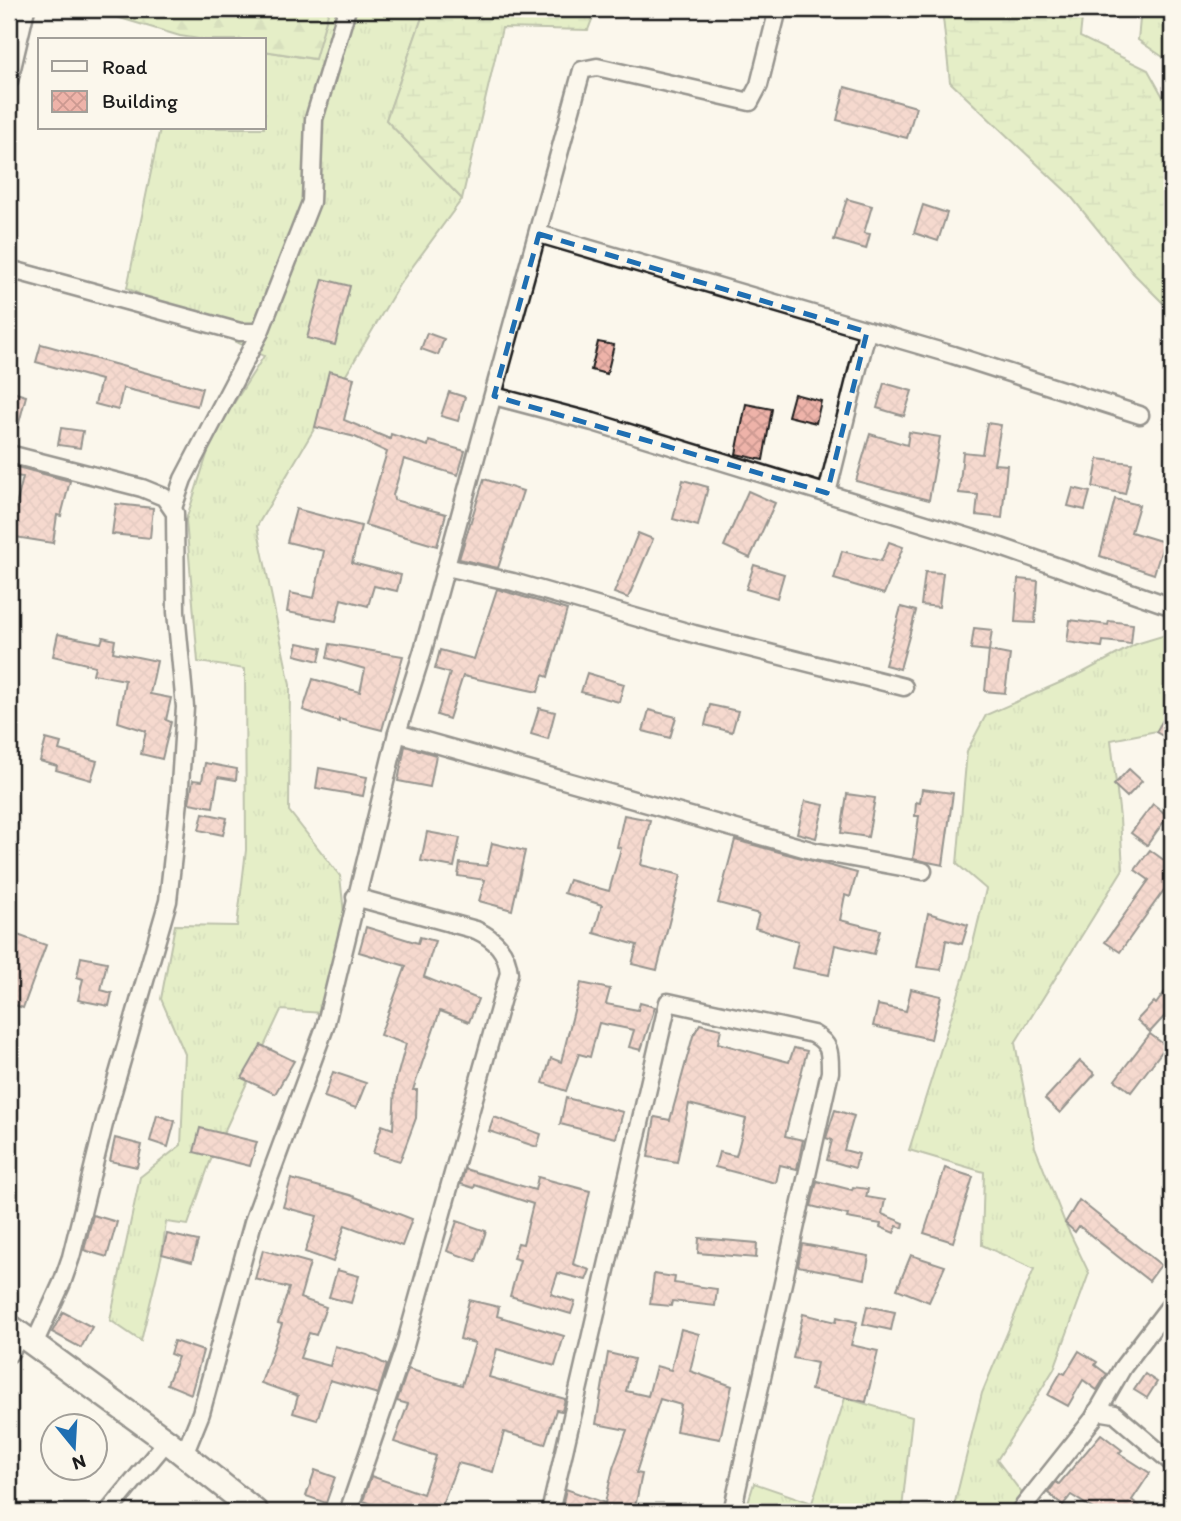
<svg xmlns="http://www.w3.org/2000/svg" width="1181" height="1521" viewBox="0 0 1181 1521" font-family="Itim,sans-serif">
<defs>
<pattern id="grass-tufts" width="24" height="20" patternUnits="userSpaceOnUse" patternTransform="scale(1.75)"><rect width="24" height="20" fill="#c9e39a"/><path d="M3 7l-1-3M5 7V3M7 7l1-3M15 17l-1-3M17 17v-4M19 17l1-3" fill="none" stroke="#acc284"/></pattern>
<pattern id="forest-firs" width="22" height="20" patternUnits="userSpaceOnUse" patternTransform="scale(1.75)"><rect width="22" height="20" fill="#c9e39a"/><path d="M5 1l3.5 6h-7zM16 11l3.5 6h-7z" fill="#acc284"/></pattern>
<pattern id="wetland-marsh" width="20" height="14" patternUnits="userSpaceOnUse" patternTransform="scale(1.75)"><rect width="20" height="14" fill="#c9e39a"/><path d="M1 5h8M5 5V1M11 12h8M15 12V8" fill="none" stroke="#acc284"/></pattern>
<pattern id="building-cross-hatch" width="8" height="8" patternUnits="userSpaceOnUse" patternTransform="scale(1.75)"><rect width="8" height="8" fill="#eeb3a9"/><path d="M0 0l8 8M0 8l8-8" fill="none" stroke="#cc9991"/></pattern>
</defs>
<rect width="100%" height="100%" fill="#fbf7ec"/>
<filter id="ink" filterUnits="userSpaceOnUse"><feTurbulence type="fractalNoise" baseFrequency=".0143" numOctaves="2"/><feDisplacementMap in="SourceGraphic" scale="14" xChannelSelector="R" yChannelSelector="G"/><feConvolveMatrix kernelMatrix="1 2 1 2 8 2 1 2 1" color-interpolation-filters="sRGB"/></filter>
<g filter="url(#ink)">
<g fill="url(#grass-tufts)" stroke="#72805b" stroke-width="2">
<polygon points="329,9 425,9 386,120 462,199 399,285 257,526 290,685 289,811 340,876 348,951 336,1014 281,1010 210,1162 188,1225 166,1222 162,1254 141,1341 110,1320 140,1177 181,1145 185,1054 161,999 175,925 237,926 246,850 245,669 198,662 186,520 213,436 264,356 127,288 160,128 264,128 264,51 314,59"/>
<polygon points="1141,9 1172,9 1172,54 1163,57 1138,40"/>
<polygon points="1172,633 1172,728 1111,740 1120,818 1123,869 1015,1043 1035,1147 1065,1223 1089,1273 1054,1369 997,1460 1036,1512 745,1512 754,1483 812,1503 845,1398 912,1417 902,1509 954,1506 982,1393 1034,1269 982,1245 984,1172 909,1150 969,960 986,889 957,864 967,751 986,715 1082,673 1136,644"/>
</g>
<polygon fill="url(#forest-firs)" stroke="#72805b" stroke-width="2" points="90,9 329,9 315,59 264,51 264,40 205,40 180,36"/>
<g fill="url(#wetland-marsh)" stroke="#72805b" stroke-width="2">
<polygon points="425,9 596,9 588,30 502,28 462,199 386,120"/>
<polygon points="942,9 1083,9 1080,37 1148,70 1172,113 1172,312 1133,273 1069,194 950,82"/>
</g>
<g fill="url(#building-cross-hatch)" stroke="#1c1c1c" stroke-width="2">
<polygon points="845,87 916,107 907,138 837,120"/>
<polygon points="847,199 872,206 864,233 870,234 866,249 834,240"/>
<polygon points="923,205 947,213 938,241 914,233"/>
<polygon points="323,279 350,286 335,345 307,338"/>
<polygon points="427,333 444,339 438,355 421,349"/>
<polygon points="598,342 614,345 607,374 591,370"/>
<polygon points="41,344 202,388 197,406 123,388 118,410 95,404 101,380 36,362"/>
<polygon points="329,371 354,378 344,420 390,439 391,434 428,446 429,441 465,451 458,475 404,459 393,495 394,500 446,514 437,546 365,525 387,452 355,437 315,427"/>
<polygon points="884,383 912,391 904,416 877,408"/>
<polygon points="9,391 26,396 18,427 9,424"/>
<polygon points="449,392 465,397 458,421 441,416"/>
<polygon points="794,394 821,401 816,423 788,416"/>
<polygon points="746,404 772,409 763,460 736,454"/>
<polygon points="987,423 1001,425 994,464 1007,465 1002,518 976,515 978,495 959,493 963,452 982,454"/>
<polygon points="61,428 83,431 80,448 58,445"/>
<polygon points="909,432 940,437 929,500 856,481 870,434 907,445"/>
<polygon points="1098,459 1132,463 1125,494 1093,487"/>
<polygon points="17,467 70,481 61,516 57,515 53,543 9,536 23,477 15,476"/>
<polygon points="484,479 523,491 498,568 459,559"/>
<polygon points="683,480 708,487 698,526 673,519"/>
<polygon points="1073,488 1090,492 1085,510 1068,506"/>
<polygon points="748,491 775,503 750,558 724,546"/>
<polygon points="1115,499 1139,505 1131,532 1164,542 1154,574 1100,556"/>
<polygon points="116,504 153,508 150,538 112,534"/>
<polygon points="296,509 361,526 352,563 401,575 397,591 374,586 368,606 341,599 336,621 287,612 290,593 314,598 324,551 287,542"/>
<polygon points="638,533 653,539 628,598 614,593"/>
<polygon points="889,542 903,547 884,594 834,579 842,551 881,561"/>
<polygon points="754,565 784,574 777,598 746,589"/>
<polygon points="925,572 943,573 939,607 921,605"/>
<polygon points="1018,579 1038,581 1035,623 1015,622"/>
<polygon points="497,589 567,610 548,677 543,675 538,692 463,676 449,719 437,715 450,673 435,669 440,650 474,659"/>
<polygon points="901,607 916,611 900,669 885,665"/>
<polygon points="1070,620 1108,625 1109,621 1133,624 1131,644 1103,641 1102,647 1067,642"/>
<polygon points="974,628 992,630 989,651 971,649"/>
<polygon points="58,634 101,643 103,637 115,640 113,652 157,661 150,694 171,698 166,720 171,722 162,759 141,754 146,731 118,722 125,680 93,674 95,666 53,656"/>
<polygon points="298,643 322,648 319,661 295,655"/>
<polygon points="330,644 403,656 382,730 339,719 339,722 303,710 313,679 360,692 365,669 327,658"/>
<polygon points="989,651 1010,655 1005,693 985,691"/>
<polygon points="587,673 624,684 619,702 581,692"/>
<polygon points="1172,704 1172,741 1156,732"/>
<polygon points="710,705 738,711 732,732 705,725"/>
<polygon points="539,708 555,712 548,739 531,734"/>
<polygon points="649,710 676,717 670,738 643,731"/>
<polygon points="46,739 61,743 59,750 97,761 91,780 56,770 57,766 40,761"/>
<polygon points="405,746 436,755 430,787 398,781"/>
<polygon points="205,763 237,769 236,780 218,777 213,807 189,803 193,780 202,781"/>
<polygon points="319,768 367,777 363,796 316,788"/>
<polygon points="1129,769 1142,781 1127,797 1114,785"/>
<polygon points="922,789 953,793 943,865 913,859 919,816 915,816 916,802 920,803"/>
<polygon points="847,794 875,798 868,837 841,833"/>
<polygon points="805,801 824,805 816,838 797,833"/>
<polygon points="1153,804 1168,816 1147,845 1131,833"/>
<polygon points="203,813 227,818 223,835 199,830"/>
<polygon points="624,815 650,820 641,865 681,875 657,970 632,964 637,945 594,933 602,905 564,893 569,880 609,891 621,848 617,847"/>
<polygon points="427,832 460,838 454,867 421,861"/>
<polygon points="735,840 857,873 850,897 845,895 840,920 880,930 874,954 835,945 829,975 792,968 798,941 755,928 759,914 718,903"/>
<polygon points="492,843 525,851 512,910 479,901 485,880 458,876 460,863 487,866"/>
<polygon points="1150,850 1172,866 1172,897 1164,890 1120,952 1105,942 1149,880 1135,870"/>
<polygon points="928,913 968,925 962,944 946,940 941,970 917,967"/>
<polygon points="366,927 418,943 420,937 435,941 424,977 478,999 469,1022 440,1011 413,1090 417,1090 416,1118 400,1161 373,1153 382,1125 393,1129 395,1084 406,1044 380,1035 406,966 359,952"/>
<polygon points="9,932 46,945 23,1008 9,1003"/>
<polygon points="81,957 107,962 101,990 112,993 109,1006 78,1000 83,979 77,977"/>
<polygon points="1172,982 1172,1008 1150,1032 1137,1020 1154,1002 1156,1004"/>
<polygon points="581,983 610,989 606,1004 638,1010 640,1003 655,1007 641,1050 629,1047 634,1030 599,1023 590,1057 579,1054 566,1091 543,1083 551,1058 561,1062"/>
<polygon points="911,989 941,996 931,1039 873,1026 878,1005 906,1011"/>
<polygon points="700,1024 721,1029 718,1043 789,1062 794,1048 807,1051 785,1136 803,1140 797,1169 780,1165 776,1183 715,1167 719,1152 736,1156 746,1119 689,1104 677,1162 648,1157 655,1117 670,1120 693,1036"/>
<polygon points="1150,1034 1166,1046 1131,1092 1115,1080"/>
<polygon points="261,1045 294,1061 275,1094 242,1078"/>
<polygon points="1080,1061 1095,1074 1060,1113 1045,1099"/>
<polygon points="333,1072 366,1083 356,1108 324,1097"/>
<polygon points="566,1098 623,1112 616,1138 560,1124"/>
<polygon points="835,1110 854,1116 844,1150 859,1154 855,1168 827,1160 832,1140 826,1138"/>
<polygon points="157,1115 175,1121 168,1147 150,1141"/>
<polygon points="494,1117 541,1134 537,1147 489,1131"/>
<polygon points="200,1128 257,1142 250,1166 194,1152"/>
<polygon points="115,1138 142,1145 137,1167 110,1161"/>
<polygon points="945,1168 973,1177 953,1242 924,1233"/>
<polygon points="465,1169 535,1190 538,1177 590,1191 573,1264 590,1270 586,1280 558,1273 551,1294 575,1302 571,1314 510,1296 520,1260 513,1258 518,1243 523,1244 533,1204 475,1185 474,1188 461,1184"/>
<polygon points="291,1179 350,1195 412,1219 402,1246 345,1225 333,1262 305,1252 317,1216 283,1207"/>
<polygon points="817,1181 852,1190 853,1187 868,1189 866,1197 885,1200 882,1214 904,1223 903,1228 897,1226 894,1233 880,1227 881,1224 847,1218 848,1215 811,1206"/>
<polygon points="1079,1200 1161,1265 1149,1281 1079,1226 1075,1232 1065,1223"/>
<polygon points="93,1215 117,1222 107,1257 84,1250"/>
<polygon points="457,1221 486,1231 476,1261 447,1251"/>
<polygon points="167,1234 198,1241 192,1262 162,1254"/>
<polygon points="699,1238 757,1243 756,1258 698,1253"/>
<polygon points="802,1244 869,1256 865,1279 798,1266"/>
<polygon points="263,1250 310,1263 300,1298 326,1307 316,1335 309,1333 300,1358 330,1366 335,1346 367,1355 387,1365 378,1394 330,1380 317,1420 293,1413 298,1396 261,1383 282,1324 278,1323 289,1288 255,1279"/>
<polygon points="911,1255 945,1266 929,1302 897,1289"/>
<polygon points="337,1270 359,1276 351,1303 329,1297"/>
<polygon points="654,1274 675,1277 674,1283 717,1289 715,1306 672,1301 671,1306 650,1304"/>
<polygon points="469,1300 499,1307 497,1316 564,1336 555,1366 497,1349 489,1377 565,1399 562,1411 556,1410 545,1444 504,1432 493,1472 458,1463 439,1512 397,1512 363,1501 371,1476 423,1494 436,1456 394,1442 408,1404 397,1401 408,1369 462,1385 475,1343 460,1339"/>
<polygon points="867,1306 895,1312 891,1330 863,1324"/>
<polygon points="63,1312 92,1327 81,1348 52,1332"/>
<polygon points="803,1314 836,1322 837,1317 857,1322 851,1345 878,1351 866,1402 811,1390 817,1363 793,1358"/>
<polygon points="681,1329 699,1334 690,1371 732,1386 720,1439 676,1431 681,1405 660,1399 636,1473 642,1474 634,1512 561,1512 566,1489 605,1503 613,1468 627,1430 596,1424 608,1353 634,1359 626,1391 648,1396 656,1366 671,1370"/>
<polygon points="174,1341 203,1351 191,1394 167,1384 178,1357 170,1354"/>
<polygon points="1079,1351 1097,1362 1095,1365 1107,1374 1097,1390 1083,1380 1068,1406 1048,1395 1061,1372 1065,1374"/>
<polygon points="1145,1374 1157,1382 1147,1398 1134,1390"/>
<polygon points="1101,1434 1122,1450 1119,1453 1150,1473 1132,1500 1147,1512 1098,1512 1071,1495 1063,1505 1048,1493 1056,1482 1059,1484"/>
<polygon points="315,1470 335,1477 326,1503 306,1496"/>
</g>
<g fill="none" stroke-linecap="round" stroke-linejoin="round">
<g stroke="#1c1c1c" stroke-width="21">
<g id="minor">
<polyline points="9,81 26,9"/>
<polyline points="539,234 953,355 1140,415"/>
<polyline points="9,269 240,332 260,332"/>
<polyline points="494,396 593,422 1001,547 1170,606"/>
<polyline points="9,454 142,488 164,497 175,513 176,612 185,707 179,801 168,901 107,1112 71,1257 62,1283 34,1344"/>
<polyline points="827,493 867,332"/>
<polyline points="173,508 183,479 260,332 311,202 314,119 347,9"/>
<polyline points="446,567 513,582 694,634 904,687"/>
<polyline points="397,733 814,851 923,871"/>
<polyline points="9,1354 21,1335"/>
<polyline points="1097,1411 1115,1414 1172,1463"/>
<polyline points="184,1455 201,1413 253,1222 325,1027 397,733 423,650 582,70 597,67 750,102 759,85 778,9"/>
<polyline points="108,1512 167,1441"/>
<path d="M 348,1512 L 404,1349 L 509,973 C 507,951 495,939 476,930 L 355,897"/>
<path d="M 550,1512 L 668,1002 L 813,1034 C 831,1044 830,1053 830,1072 L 732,1512"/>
<polyline points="1019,1512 1093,1419 1123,1367 1172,1303"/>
</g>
</g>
<g stroke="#1c1c1c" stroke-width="28">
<polyline id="secondary" points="9,1326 167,1441 256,1512"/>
</g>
<use href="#minor" stroke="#fbf7ec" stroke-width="16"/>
<use href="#secondary" stroke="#fbf7ec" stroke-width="23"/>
</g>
</g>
<path d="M0 0H1181V1521H0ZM 539,234 L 867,332 L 827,493 L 494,396 Z" fill="#fbf7ec" fill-opacity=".55" fill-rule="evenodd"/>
<path fill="none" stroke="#1f6fb2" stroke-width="5" stroke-dasharray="14 9" stroke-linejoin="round" d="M 539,234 L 867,332 L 827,493 L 494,396 Z"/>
<rect width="1181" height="1521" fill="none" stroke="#fbf7ec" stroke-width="35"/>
<rect x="18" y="18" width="1146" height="1486" fill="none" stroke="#1c1c1c" stroke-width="2.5" filter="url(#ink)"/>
<rect x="38" y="38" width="228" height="91" fill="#fbf7ec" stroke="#a29f99" stroke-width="2"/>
<rect x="52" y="61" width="35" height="10" fill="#fbf7ec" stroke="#a29f99" stroke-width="2"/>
<text x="102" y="74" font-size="21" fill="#1c1c1c">Road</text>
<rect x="52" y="91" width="35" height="21" fill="url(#building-cross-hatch)" stroke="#a29f99" stroke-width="2"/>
<text x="102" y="108" font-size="21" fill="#1c1c1c">Building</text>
<g transform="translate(74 1447) rotate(162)"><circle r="33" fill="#fbf7ec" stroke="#a29f99" stroke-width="2"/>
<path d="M0-5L12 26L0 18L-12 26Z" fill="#1f6fb2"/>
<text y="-10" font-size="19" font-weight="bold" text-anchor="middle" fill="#1c1c1c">N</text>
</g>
</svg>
